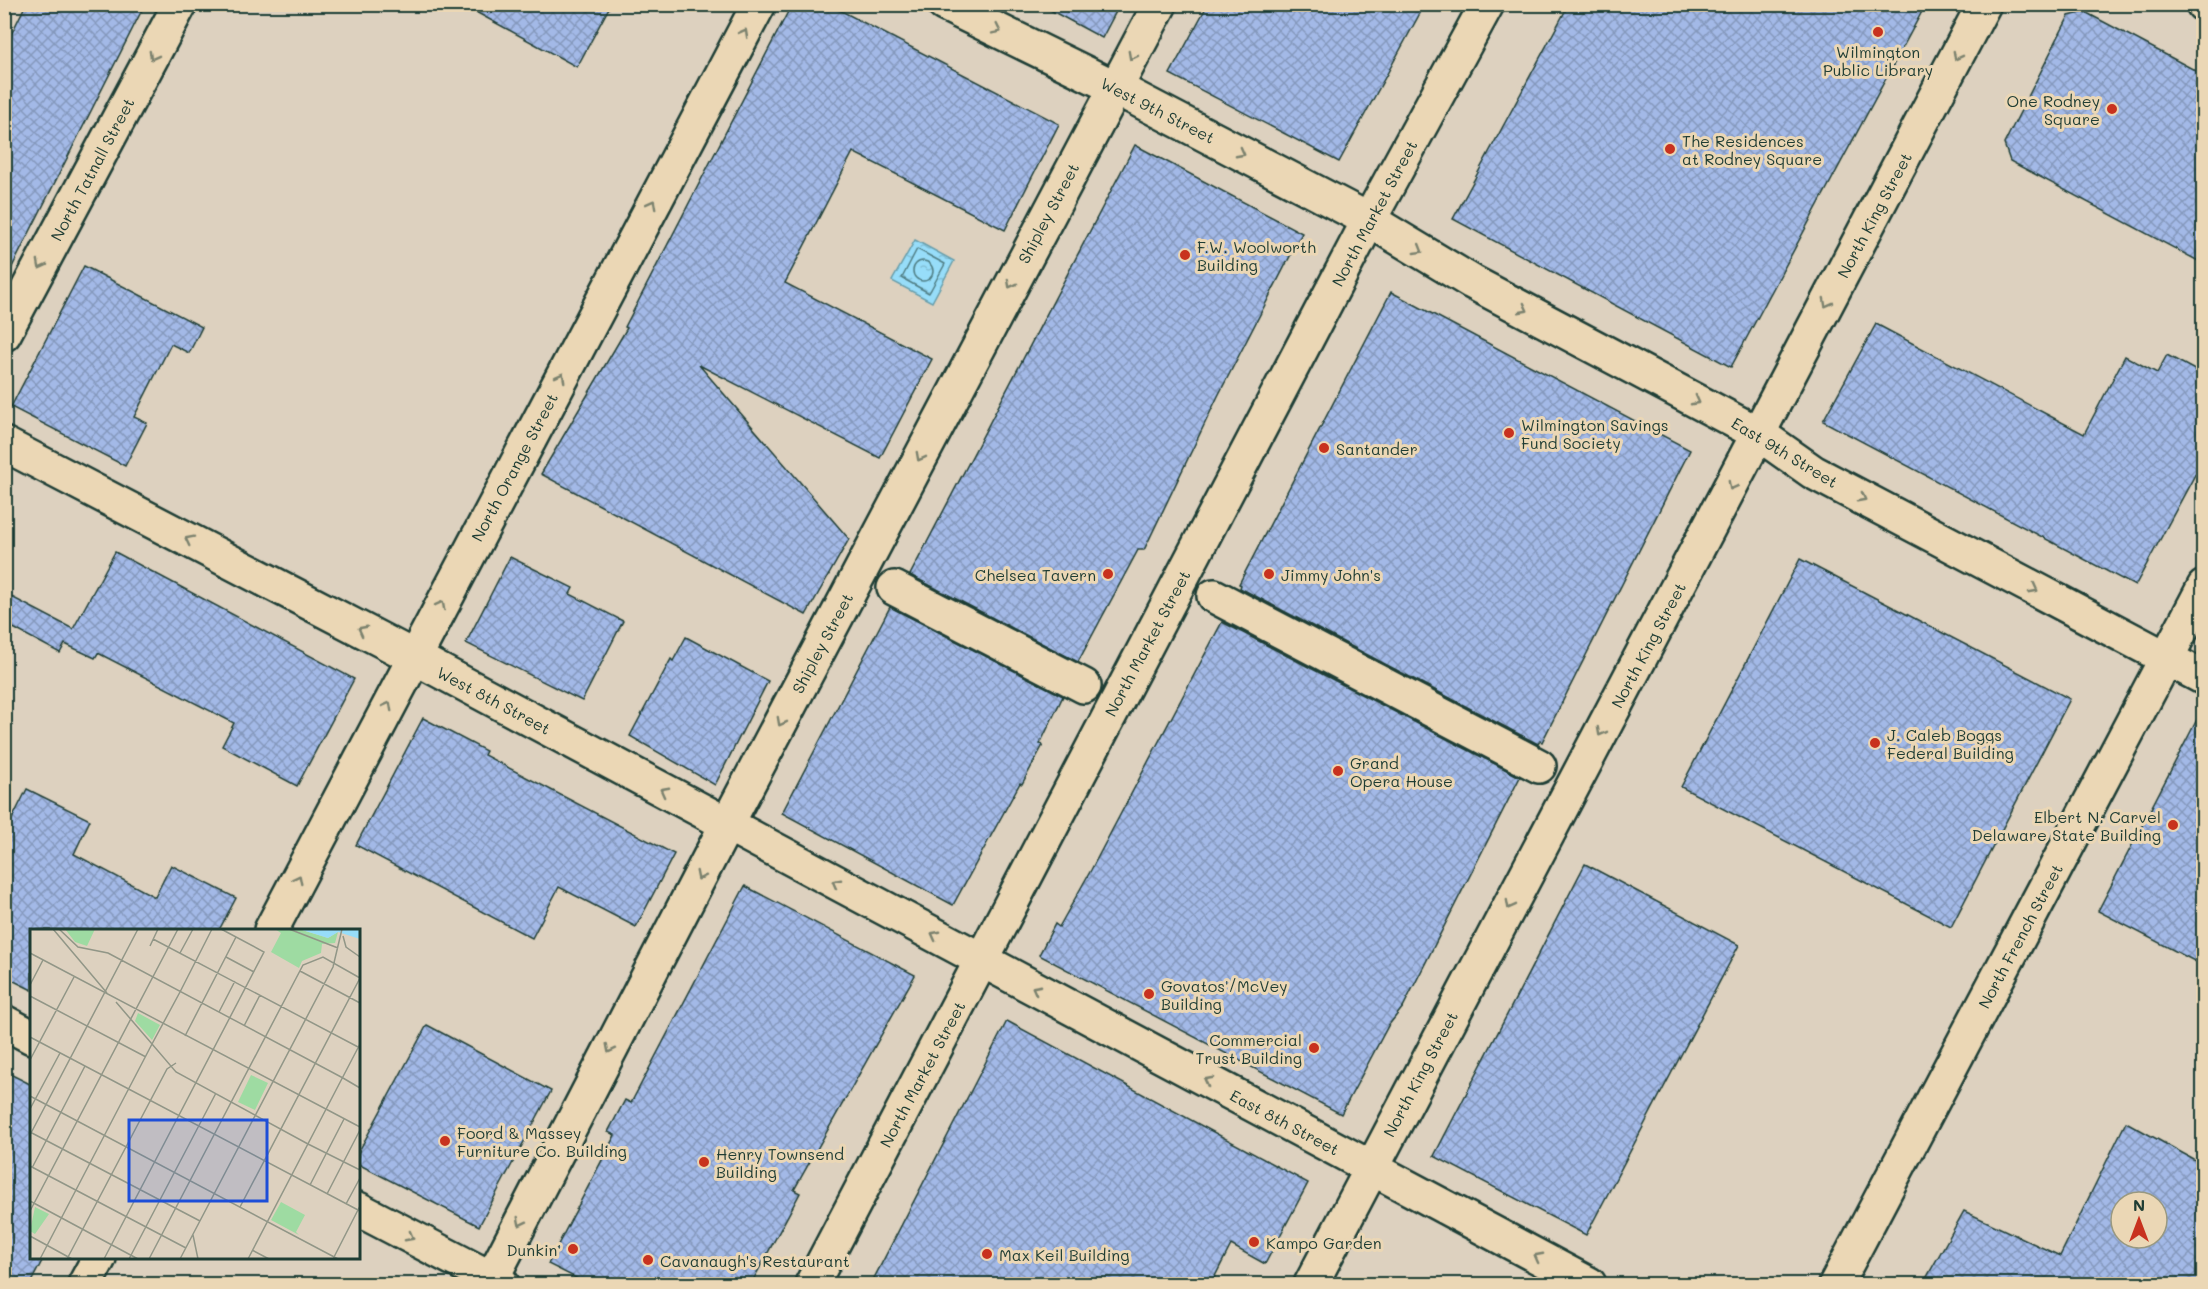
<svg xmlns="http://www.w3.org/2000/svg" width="2208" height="1289" viewBox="0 0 2208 1289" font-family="Mali,sans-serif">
<defs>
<pattern id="water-ripples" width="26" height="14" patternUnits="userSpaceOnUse" patternTransform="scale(1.5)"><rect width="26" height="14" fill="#97ddf9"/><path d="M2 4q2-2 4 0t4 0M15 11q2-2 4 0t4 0" fill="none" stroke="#82bfd6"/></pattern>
<pattern id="building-cross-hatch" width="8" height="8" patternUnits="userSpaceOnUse" patternTransform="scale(1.5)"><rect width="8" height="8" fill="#a3b9e7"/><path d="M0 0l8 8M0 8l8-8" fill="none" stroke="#8498bc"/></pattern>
</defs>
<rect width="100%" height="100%" fill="#ddd1bf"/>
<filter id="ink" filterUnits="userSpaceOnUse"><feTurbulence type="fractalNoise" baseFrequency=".0167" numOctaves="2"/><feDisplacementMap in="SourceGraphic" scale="12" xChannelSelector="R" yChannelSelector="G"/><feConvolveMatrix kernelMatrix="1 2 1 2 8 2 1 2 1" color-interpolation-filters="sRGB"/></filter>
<g filter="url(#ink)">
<polygon fill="url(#water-ripples)" stroke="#679daa" stroke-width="1.5" points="915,240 954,261 932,302 892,281"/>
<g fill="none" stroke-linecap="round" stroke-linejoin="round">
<g stroke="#4f7d83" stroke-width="1.5">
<polygon points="917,249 945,264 929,293 902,278"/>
<circle cx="923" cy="271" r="10"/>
</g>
</g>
<g fill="url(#building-cross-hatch)" stroke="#1f3d34" stroke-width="1.5" fill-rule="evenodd">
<polygon points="26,4 145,4 4,283 4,49"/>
<polygon points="461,4 611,4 577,67"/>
<polygon points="792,4 828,4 1059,124 1005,230 853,152 785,283 932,359 880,458 699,365 849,539 806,615 541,474 627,328 625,327"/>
<polygon points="1039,4 1120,4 1102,38"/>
<polygon points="1208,4 1425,4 1339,162 1170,74"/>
<polygon points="1569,4 1926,4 1731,367 1453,219"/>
<polygon points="2085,12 2204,75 2204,264 2010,161 2004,144 2069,16"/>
<polygon points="1135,145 1302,233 1218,396 1144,550 1138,550 1078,662 910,575"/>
<polygon points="84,266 202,327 189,353 171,344 134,417 147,423 125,466 11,407"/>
<polygon points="1391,292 1690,450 1542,742 1540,741 1538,744 1240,588 1241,585 1239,584"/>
<polygon points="1876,324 2084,434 2125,356 2157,373 2167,355 2204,375 2204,458 2135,586 1823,421"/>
<polygon points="115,552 354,679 297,786 222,746 234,723 98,653 95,658 65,644 60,653 4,623 4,593 73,629"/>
<polygon points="510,557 573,588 570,594 623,621 582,701 466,643"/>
<polygon points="1800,559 2070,699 1951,927 1681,787"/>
<polygon points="890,607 1063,696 1040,744 1043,745 1022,784 1020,783 953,905 782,813"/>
<polygon points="1222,622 1520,777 1403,1007 1388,1026 1341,1114 1039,955 1055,924 1059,927 1091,870"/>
<polygon points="686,637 768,681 715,785 630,736 671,659 673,661"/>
<polygon points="2204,706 2204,966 2098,911"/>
<polygon points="423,718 486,751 484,755 674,854 636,927 559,887 532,938 356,845"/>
<polygon points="27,789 90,820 74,854 155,897 171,865 236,898 219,930 32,930 32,990 4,976 4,835"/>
<polygon points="1585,864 1739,945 1586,1235 1434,1156"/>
<polygon points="745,886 915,975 794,1190 800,1193 751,1284 588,1284 548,1264 615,1135 608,1132 625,1100 631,1103"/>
<polygon points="1007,1021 1308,1183 1265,1264 1231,1245 1211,1284 871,1284"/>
<polygon points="427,1025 551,1091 479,1226 358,1164 358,1153"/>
<polygon points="4,1071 32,1085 32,1257 44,1257 30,1284 4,1284"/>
<path d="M 2126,1122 L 2204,1165 L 2204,1284 L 1923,1284 L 1964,1211 L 2060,1256 ZM 2121,1202 L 2157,1202 L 2157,1238 L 2121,1238 Z"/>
</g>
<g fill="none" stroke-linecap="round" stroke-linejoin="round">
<g stroke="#1f3d34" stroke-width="38">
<g id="minor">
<polyline points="944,4 1114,87 1369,220 1472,282 1759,434 1813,472 2204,678"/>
<polyline points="4,334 180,4"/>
<polyline points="4,444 414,657 1589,1284"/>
<polyline points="894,588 1084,686"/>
<polyline points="1214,596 1539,766"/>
<polyline points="271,930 759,4"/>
<polyline points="4,1022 32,1037"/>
<polyline points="358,1209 502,1284"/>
<polyline points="85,1284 99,1258"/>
<polyline points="489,1284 727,824 1160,4"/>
<polyline points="812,1284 1369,220 1487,4"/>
<polyline points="1836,1284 2204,587"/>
</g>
</g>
<g stroke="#1f3d34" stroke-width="38">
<g id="major">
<polyline points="2203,4 2204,5"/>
<polyline points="1311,1284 1984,4"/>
</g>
</g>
<use href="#minor" stroke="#ebd7b5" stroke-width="33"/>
<use href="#major" stroke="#ebd7b5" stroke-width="33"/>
</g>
<defs><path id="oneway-chevron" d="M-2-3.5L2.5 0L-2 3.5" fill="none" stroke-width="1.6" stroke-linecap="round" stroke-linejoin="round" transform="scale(1.5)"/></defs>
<g stroke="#7b826e">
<use href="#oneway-chevron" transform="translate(997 30) rotate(26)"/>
<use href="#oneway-chevron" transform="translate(744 33) rotate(-62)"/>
<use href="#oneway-chevron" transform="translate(153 56) rotate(118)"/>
<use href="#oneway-chevron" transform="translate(1132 56) rotate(118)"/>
<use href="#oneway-chevron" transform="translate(1957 56) rotate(118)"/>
<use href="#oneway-chevron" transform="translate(1241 153) rotate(28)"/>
<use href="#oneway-chevron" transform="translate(652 204) rotate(-62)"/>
<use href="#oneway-chevron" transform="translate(1419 250) rotate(31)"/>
<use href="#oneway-chevron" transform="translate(41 265) rotate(118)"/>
<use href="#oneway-chevron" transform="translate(1011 284) rotate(118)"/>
<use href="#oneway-chevron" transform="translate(1827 303) rotate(118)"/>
<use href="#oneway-chevron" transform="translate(1524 309) rotate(28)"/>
<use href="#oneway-chevron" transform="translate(561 377) rotate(-62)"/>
<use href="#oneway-chevron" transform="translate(1696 401) rotate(28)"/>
<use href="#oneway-chevron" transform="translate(920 457) rotate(118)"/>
<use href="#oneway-chevron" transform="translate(1732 486) rotate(118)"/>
<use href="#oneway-chevron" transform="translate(1862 498) rotate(28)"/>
<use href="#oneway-chevron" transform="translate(189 540) rotate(-153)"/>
<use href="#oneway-chevron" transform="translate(2034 589) rotate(28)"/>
<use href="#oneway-chevron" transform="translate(441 605) rotate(-62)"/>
<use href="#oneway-chevron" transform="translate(362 630) rotate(-152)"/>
<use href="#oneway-chevron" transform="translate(388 706) rotate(-62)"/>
<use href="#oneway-chevron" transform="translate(781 722) rotate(118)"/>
<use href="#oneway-chevron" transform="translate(1601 732) rotate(118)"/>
<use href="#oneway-chevron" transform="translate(664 791) rotate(-152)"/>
<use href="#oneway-chevron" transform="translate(700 876) rotate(117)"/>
<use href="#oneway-chevron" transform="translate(298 879) rotate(-63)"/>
<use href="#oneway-chevron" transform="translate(836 883) rotate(-152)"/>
<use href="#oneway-chevron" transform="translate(1510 905) rotate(118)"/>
<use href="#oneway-chevron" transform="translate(935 935) rotate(-152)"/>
<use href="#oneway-chevron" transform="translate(1036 989) rotate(-152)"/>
<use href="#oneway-chevron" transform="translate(610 1049) rotate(117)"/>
<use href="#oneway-chevron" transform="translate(1208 1081) rotate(-152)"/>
<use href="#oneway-chevron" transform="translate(521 1222) rotate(117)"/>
<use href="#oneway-chevron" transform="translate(410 1237) rotate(28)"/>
<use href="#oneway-chevron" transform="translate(1538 1257) rotate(-152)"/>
</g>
</g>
<g fill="#c8321e" stroke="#ebd7b5" stroke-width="2">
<circle cx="1878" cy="32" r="6"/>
<circle cx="2112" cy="109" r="6"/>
<circle cx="1670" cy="149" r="6"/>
<circle cx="1185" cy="255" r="6"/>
<circle cx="1509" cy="433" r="6"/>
<circle cx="1324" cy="448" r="6"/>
<circle cx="1108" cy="574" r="6"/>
<circle cx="1269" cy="574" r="6"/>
<circle cx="1875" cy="743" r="6"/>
<circle cx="1338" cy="771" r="6"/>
<circle cx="2173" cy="825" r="6"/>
<circle cx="1149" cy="994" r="6"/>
<circle cx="1314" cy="1048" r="6"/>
<circle cx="445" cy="1141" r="6"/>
<circle cx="704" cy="1162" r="6"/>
<circle cx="1254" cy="1242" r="6"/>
<circle cx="573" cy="1249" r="6"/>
<circle cx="987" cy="1254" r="6"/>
<circle cx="648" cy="1260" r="6"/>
</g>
<g text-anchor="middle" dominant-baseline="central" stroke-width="6" stroke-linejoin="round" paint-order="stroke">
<g font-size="16" fill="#1f3d34" stroke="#ebd7b5" text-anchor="start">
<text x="1878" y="51" text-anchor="middle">Wilmington<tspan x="1878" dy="18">Public Library</tspan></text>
<text x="2100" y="100" text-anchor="end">One Rodney<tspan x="2100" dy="18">Square</tspan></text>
<text x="1682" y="140">The Residences<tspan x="1682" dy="18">at Rodney Square</tspan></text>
<text x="1197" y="246">F.W. Woolworth<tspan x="1197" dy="18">Building</tspan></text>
<text x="1521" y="424">Wilmington Savings<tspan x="1521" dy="18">Fund Society</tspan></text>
<text x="1336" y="448">Santander</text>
<text x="1096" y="574" text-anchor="end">Chelsea Tavern</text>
<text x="1281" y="574">Jimmy John's</text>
<text x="1887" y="734">J. Caleb Boggs<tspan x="1887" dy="18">Federal Building</tspan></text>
<text x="1350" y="762">Grand<tspan x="1350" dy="18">Opera House</tspan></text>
<text x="2161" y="816" text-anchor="end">Elbert N. Carvel<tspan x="2161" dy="18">Delaware State Building</tspan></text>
<text x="1161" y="985">Govatos'/McVey<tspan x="1161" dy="18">Building</tspan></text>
<text x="1302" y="1039" text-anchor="end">Commercial<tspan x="1302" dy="18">Trust Building</tspan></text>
<text x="457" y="1132">Foord &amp; Massey<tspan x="457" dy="18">Furniture Co. Building</tspan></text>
<text x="716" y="1153">Henry Townsend<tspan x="716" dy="18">Building</tspan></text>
<text x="1266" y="1242">Kampo Garden</text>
<text x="561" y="1249" text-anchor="end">Dunkin'</text>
<text x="999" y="1254">Max Keil Building</text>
<text x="660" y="1260">Cavanaugh's Restaurant</text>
</g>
<g font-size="16" fill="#1f3d34" stroke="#ebd7b5">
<text transform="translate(1158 110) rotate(27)">West 9th Street</text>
<text transform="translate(92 169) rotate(-62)">North Tatnall Street</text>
<text transform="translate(1048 213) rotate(-62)">Shipley Street</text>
<text transform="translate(1374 213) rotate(-62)">North Market Street</text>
<text transform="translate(1874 215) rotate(-62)">North King Street</text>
<text transform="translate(1785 452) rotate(31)">East 9th Street</text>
<text transform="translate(514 467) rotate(-62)">North Orange Street</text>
<text transform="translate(822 643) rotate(-62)">Shipley Street</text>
<text transform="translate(1147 643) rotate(-62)">North Market Street</text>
<text transform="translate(1648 645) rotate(-62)">North King Street</text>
<text transform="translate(494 700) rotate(28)">West 8th Street</text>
<text transform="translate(2020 936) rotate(-62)">North French Street</text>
<text transform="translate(922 1074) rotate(-62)">North Market Street</text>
<text transform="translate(1420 1074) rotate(-62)">North King Street</text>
<text transform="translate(1285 1122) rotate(28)">East 8th Street</text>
</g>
</g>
<g transform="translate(30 929)">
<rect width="330" height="330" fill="#ddd1bf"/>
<path d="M 251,273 L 275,286 L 266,303 L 269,306 L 241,291 Z" fill="#9edba2"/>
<path d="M 35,0 L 65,0 L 57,17 L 45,13 ZM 5,278 L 19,285 L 5,305 L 0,302 Z" fill="#9edba2"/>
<path d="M 245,0 L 269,0 L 298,9 L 308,3 L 305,14 L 292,15 L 291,24 L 272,32 L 269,39 L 241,23 L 251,4 ZM 108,84 L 130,96 L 122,111 L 105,92 ZM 221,146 L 238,154 L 225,181 L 208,173 Z" fill="#9edba2"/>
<path d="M 269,0 L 330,0 L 330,10 L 308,3 L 298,9 Z" fill="#97ddf9"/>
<path fill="none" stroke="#919687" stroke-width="1.5" d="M 23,0 L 77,64M 29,0 L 48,18 L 78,24 L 313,149M 259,0 L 308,19M 313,7 L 316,18 L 330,28M 123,10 L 330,119M 120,17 L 128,0M 0,24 L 330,198M 150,24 L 163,0M 196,28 L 224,43M 270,42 L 330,74M 0,56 L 13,31M 150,63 L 182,0M 0,67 L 116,128M 86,73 L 146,143 L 278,215M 189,83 L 205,52M 214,97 L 230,66M 155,107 L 206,8M 0,108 L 330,282M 122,115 L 150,63M 0,131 L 44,48M 313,149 L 330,159M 0,167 L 308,330M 0,180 L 30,124M 0,203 L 170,292M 0,206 L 108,0M 278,215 L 330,241M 0,237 L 156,319M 2,239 L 55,137M 280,256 L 314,190M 297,265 L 330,201M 0,272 L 108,330M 316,275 L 330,249M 210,278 L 330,49M 0,282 L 148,0M 163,306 L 168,330M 0,307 L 42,330M 222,321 L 239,330M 10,330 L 122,115M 37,330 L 137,140 L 146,134M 74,330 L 234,23 L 191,0M 99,330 L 186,164M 119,330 L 273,36 L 293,28 L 330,49M 150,330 L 303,38 L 312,0M 218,330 L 330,115M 303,330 L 330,277"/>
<path fill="#1d4ed8" fill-opacity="0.15" stroke="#1d4ed8" stroke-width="3" d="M 99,191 L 237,191 L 237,272 L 99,272 Z"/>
<rect width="330" height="330" fill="none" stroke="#1f3d34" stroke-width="3"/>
</g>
<rect width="2208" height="1289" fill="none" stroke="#ebd7b5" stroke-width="24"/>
<rect x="12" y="12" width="2184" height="1265" fill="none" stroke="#1f3d34" stroke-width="2" filter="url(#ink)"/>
<g transform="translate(2139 1220)"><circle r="28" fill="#ebd7b5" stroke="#999981" stroke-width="1.5"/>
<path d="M0-4.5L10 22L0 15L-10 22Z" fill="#c8321e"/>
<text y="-9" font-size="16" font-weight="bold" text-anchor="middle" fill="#1f3d34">N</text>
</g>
</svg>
